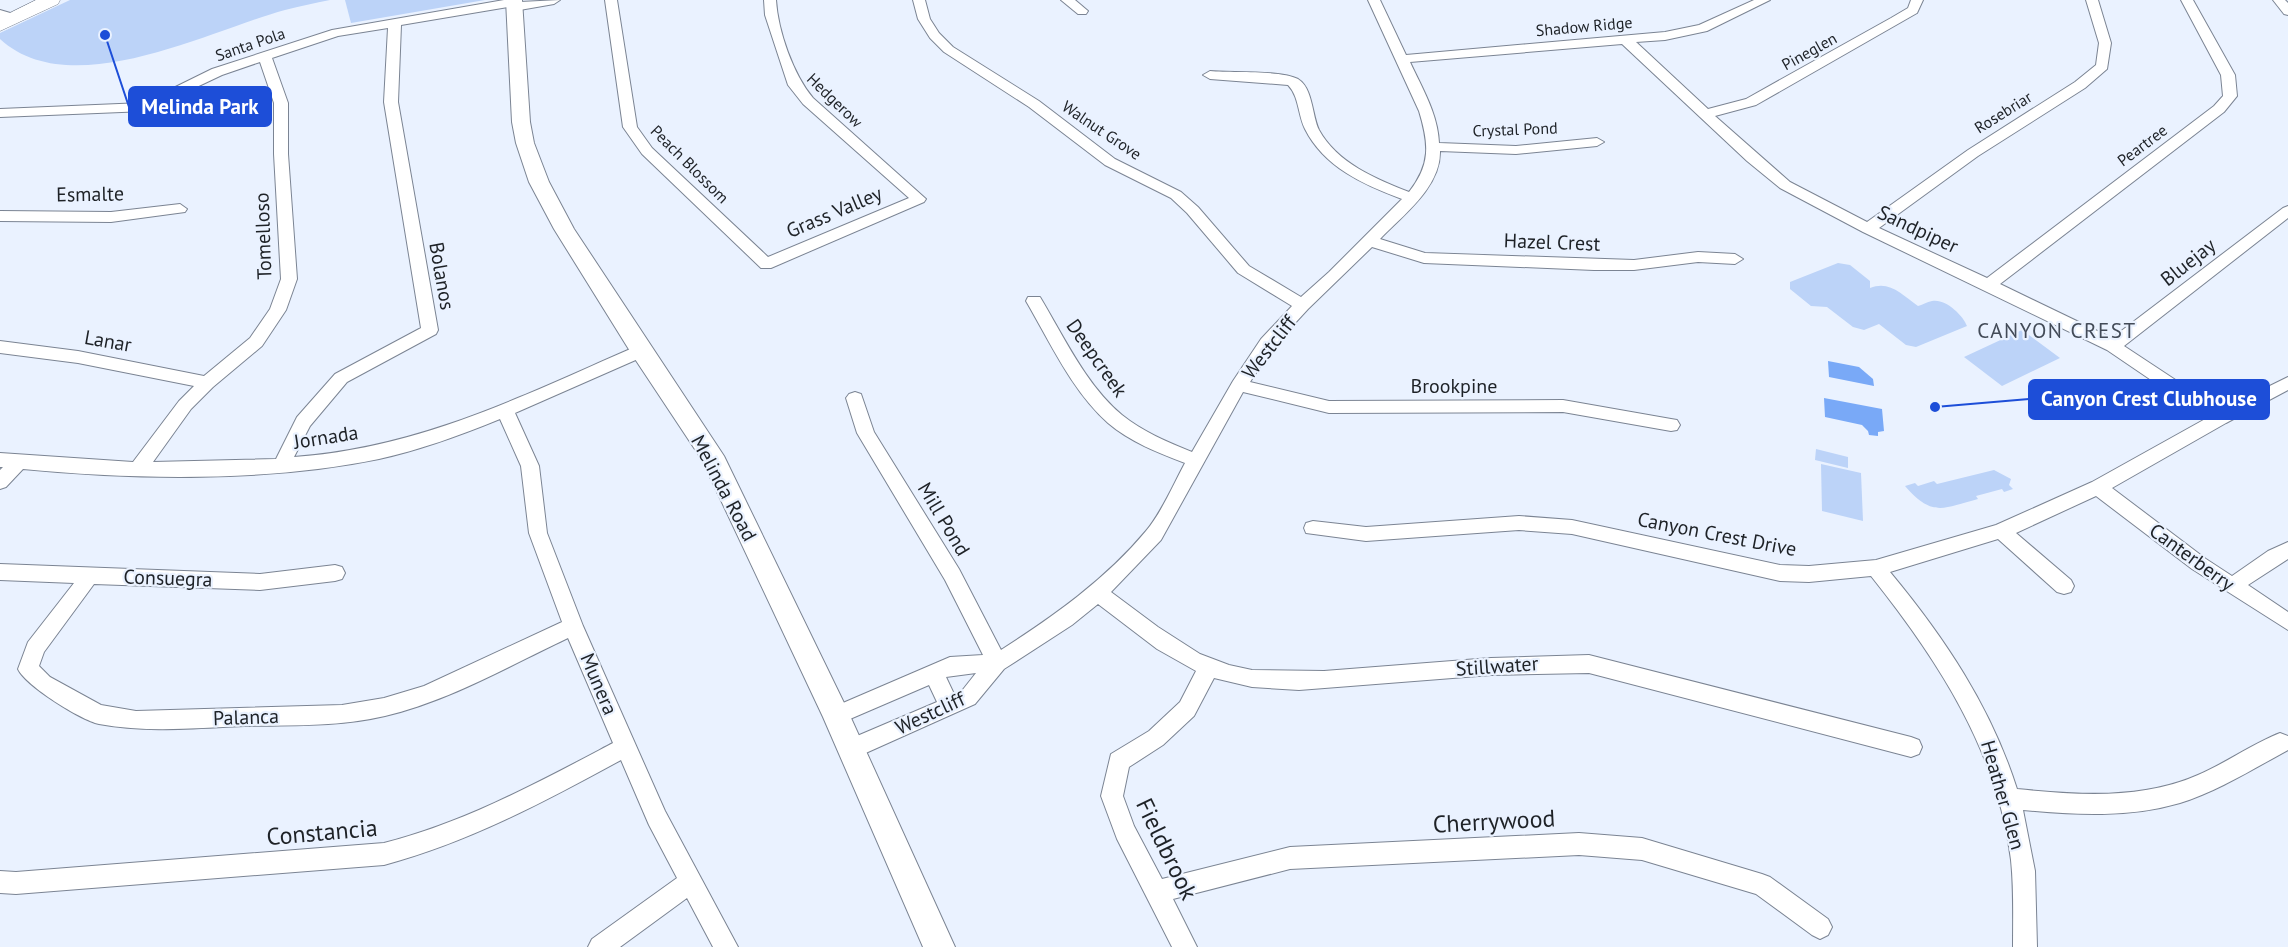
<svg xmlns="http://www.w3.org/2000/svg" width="2288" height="947" viewBox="0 0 2288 947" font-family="'PT Sans',sans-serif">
<rect width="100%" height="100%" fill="#eaf2ff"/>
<g fill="#bcd3f8">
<path d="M 70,0 L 330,0 C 315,3 300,6 285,10 C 208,31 71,104 0,39 L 0,33 Z"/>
<polygon points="345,0 485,0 351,23"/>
<path d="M 1838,263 L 1850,265 L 1870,281 L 1870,288 C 1890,280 1902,295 1918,306 C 1922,305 1927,302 1932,301 C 1945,298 1963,315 1967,326 L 1916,347 L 1906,345 L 1879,324 L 1864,330 L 1853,327 L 1827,307 L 1811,306 L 1790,289 L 1790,282 Z"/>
<polygon points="2022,330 2060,358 2002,386 1964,357"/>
<polygon points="1816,449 1848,457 1848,468 1815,460"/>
<polygon points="1821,464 1861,473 1863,521 1822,511"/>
<path d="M 1994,470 L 2011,479 L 2009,485 L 2013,489 L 2004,492 L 2002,489 L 1976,496 L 1978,499 C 1943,508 1933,518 1905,486 L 1915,483 L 1918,486 L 1934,481 L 1937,484 Z"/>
</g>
<g fill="#79a9f7">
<polygon points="1828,361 1859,367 1873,379 1874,386 1829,377"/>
<polygon points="1824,398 1882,409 1884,431 1878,432 1878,436 1869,435 1868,431 1862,425 1825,417"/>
</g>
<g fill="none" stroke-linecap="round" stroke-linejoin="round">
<g stroke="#7b8493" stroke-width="2">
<g id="street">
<path d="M 504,0 L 519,0 L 520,2 L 560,0 L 554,4 L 514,11 L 508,7 L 401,25 L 398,102 L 438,330 L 436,334 L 347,382 L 310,426 L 294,457 C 420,448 522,396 635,347 L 647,347 L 649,351 L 647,355 L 515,413 L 539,466 L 547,533 L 583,626 L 665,811 L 738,947 L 713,947 L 687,898 L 620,947 L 588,947 L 592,939 L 677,878 L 649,825 L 621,760 C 544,802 469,842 384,865 L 16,894 L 0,893 L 0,871 L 16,872 L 384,843 C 466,822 539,782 613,743 L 568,638 C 509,666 449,701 385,716 C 339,727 291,725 244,726 C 196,728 147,733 99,724 C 81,720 26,686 18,669 L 28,642 L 74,583 L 0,580 L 0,564 L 260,574 L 335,565 L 342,567 L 345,573 L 342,579 L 335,581 L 260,590 L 94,584 L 44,652 L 39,666 L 50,677 L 101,705 L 136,711 L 342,705 L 384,698 L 424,686 L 562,622 L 529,533 L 521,466 L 500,419 C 461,435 420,450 379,459 C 268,482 136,480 23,469 L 6,487 L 0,489 L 0,470 L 3,467 L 0,467 L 0,453 L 133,462 L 179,401 L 194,386 L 78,363 L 0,353 L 0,341 L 78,351 L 204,376 L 250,338 L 270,309 L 281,279 L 274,154 L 274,103 L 260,62 L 222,75 L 146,111 L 0,117 L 0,109 L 143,103 L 212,69 L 332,30 ZM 388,28 L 384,102 L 421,328 L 335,374 L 297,417 L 276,459 L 153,462 L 191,409 L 213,387 L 262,346 L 286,310 L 297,279 L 288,154 L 288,103 L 272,58 L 338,36 Z"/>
<path d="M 605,0 L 617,0 L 637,127 L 652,148 L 768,257 L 909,198 L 803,104 L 788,85 L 765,15 L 764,0 L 776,0 C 778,31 793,74 813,98 L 926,199 L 924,202 L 771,268 L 761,268 L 642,154 L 623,127 Z"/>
<path d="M 913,0 L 925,0 L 930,19 L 939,33 L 953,47 L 1039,101 L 1115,159 L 1181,192 L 1198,207 L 1249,266 L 1301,297 L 1329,272 L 1402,199 C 1364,185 1324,167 1305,129 C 1298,115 1299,96 1288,85 L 1210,79 L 1203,75 L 1210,71 C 1231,73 1281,70 1298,79 C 1313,88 1312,116 1319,130 C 1337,163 1376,179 1409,192 C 1431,164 1429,144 1419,111 L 1368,0 L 1380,0 L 1406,55 L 1665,32 L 1699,25 L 1754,0 L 1770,0 L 1707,31 L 1665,40 L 1636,42 L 1708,109 L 1746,99 L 1891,18 L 1908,8 L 1911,0 L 1923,0 L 1917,13 L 1756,105 L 1715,116 L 1790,182 L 1867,222 L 1968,150 L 2075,82 L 2096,65 L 2099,43 L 2086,0 L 2098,0 L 2111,43 L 2107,69 L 2085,88 L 1978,156 L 1879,228 L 1987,278 L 2214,106 L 2223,96 L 2221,75 L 2181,0 L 2193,0 L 2235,75 L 2237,96 L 2224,112 L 2000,284 L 2112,338 L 2283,208 L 2288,206 L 2288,218 L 2124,346 L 2221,410 L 2288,377 L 2288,390 L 2226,423 L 2112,488 L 2206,559 L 2232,576 L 2268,551 L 2288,542 L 2288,559 L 2248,585 L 2288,612 L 2288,630 L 2192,569 L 2096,496 L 2016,533 L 2071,580 L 2074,586 L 2071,592 L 2064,594 L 2057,592 L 1998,539 L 1890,572 C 1944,637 1991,707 2017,789 C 2076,795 2142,800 2198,775 C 2226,763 2252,744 2280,733 L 2288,736 L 2288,750 C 2253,769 2218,791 2180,803 C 2129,818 2075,815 2023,810 L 2035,871 L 2037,947 L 2013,947 C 2013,918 2014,889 2011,860 C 1998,752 1938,660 1871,576 L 1809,582 L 1780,581 L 1572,534 L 1519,530 L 1366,541 L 1306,533 L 1304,528 L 1306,523 L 1313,521 L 1366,527 L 1519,516 L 1572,520 L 1780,565 L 1809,566 L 1876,560 L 1996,525 L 2092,482 L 2207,418 L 2107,350 L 1863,232 L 1780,188 L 1747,161 L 1622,44 L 1410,62 C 1422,88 1438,114 1439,143 L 1516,146 L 1597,138 L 1604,142 L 1597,146 L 1516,154 L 1440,151 C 1441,187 1403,215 1380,239 L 1425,253 L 1634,260 L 1698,252 L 1735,254 L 1743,259 L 1735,264 L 1698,262 L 1634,270 L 1594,270 L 1424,263 L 1372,247 L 1308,309 L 1273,347 L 1250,382 L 1329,401 L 1563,400 L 1671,419 L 1677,420 L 1680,425 L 1677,430 L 1671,431 L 1563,412 L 1329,413 L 1243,392 L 1161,540 L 1111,592 L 1158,627 L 1200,654 L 1229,665 L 1252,670 L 1324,671 L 1491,658 L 1589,655 L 1911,737 L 1919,740 L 1922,747 L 1919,754 L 1911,757 L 1589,673 L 1491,675 L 1299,690 L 1252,687 L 1214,678 L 1194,716 L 1163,745 L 1129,767 L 1123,796 L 1134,826 L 1162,879 L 1290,847 L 1579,833 L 1642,838 L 1762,874 L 1770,877 L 1828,919 L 1832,927 L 1828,935 L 1820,939 L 1812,935 L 1756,894 L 1642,860 L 1579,855 L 1290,869 L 1173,899 L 1197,947 L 1172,947 L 1117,839 L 1101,796 L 1111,754 L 1149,731 L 1180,702 L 1196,671 L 1157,649 L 1098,604 L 1072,625 L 1004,669 L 975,704 L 859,756 L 851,759 L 843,756 L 840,749 L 843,742 L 937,702 L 929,685 L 836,725 L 829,723 L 826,716 L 829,709 L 950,657 L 983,655 L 945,580 L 857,433 L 846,398 L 849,394 L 855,392 L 861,394 L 874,432 L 959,569 L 1001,650 C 1054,616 1105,580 1146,531 C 1162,512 1173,485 1185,463 C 1159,453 1130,442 1108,423 C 1072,391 1050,342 1026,301 L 1028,297 L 1040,297 C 1064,337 1086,385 1122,415 C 1143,432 1168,442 1192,452 L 1233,381 L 1261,339 L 1292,306 L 1238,273 L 1187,213 L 1171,198 L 1105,165 L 1029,107 L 944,52 L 930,38 L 918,19 ZM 976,673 L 961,692 L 954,694 L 946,677 Z"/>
<polygon points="1061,0 1075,0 1088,11 1086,14 1078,14"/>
<polygon points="2273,0 2285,0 2288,3 2288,15 2284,14"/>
<polygon points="180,204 187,209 185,212 111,222 0,221 0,211 111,212"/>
</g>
</g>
<g stroke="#7b8493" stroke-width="2">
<g id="secondary">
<polygon points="506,0 522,0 530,122 534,143 549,182 574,229 724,456 846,707 955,947 923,947 823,717 702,460 633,356 554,229 529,182 516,143 512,122"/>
<polygon points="0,10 17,15 19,19 11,24 0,21"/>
</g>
</g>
<g stroke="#7b8493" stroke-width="1">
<polygon id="primary" points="36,0 60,0 58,4 0,31 0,18"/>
</g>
<use href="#street" fill="#fff" fill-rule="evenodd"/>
<use href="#secondary" fill="#fff" fill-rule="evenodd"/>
<use href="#primary" fill="#fff" fill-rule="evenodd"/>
</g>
<g text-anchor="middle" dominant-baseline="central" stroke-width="4.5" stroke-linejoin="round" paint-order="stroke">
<g font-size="16" fill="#1e2227" stroke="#eaf2ff">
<text transform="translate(1584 26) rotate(-5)">Shadow Ridge</text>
<text transform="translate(250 44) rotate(-19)">Santa Pola</text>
<text transform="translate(1809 51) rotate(-29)">Pineglen</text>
<text transform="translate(835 100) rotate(44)">Hedgerow</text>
<text transform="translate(2003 112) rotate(-32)">Rosebriar</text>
<text transform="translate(1515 129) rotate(-2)">Crystal Pond</text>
<text transform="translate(1102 130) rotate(34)">Walnut Grove</text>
<text transform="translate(2142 145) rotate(-37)">Peartree</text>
<text transform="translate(690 164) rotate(45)">Peach Blossom</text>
</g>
<g font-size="20" fill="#1e2227" stroke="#eaf2ff">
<text transform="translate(90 194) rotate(-1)">Esmalte</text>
<text transform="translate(834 212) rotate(-23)">Grass Valley</text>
<text transform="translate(1918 229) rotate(25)">Sandpiper</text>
<text transform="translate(263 236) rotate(-92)">Tomelloso</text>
<text transform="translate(1552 242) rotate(2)">Hazel Crest</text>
<text transform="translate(2188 262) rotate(-38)">Bluejay</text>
<text transform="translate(442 276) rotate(80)">Bolanos</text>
<text transform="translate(108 341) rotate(10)">Lanar</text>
<text transform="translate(1269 347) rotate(-52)">Westcliff</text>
<text transform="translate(1097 358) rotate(55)">Deepcreek</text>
<text x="1454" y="386">Brookpine</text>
<text transform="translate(326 437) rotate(-9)">Jornada</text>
<text transform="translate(724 488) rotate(62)">Melinda Road</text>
<text transform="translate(944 519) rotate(59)">Mill Pond</text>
<text transform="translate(1717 534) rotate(11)">Canyon Crest Drive</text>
<text transform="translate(2192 557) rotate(36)">Canterberry</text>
<text transform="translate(168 578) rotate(2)">Consuegra</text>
<text transform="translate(1497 666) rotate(-4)">Stillwater</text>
<text transform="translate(599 684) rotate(67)">Munera</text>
<text transform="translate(930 713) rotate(-25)">Westcliff</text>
<text transform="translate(246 717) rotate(-2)">Palanca</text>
<text transform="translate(2003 795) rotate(74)">Heather Glen</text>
</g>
<g font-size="21" letter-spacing="1.5" fill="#434b58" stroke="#eaf2ff">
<text x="2057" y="330">CANYON CREST</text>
</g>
<g font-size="24" fill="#1e2227" stroke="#eaf2ff">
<text transform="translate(1494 821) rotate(-3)">Cherrywood</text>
<text transform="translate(322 832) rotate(-5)">Constancia</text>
<text transform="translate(1167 849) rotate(64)">Fieldbrook</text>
</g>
</g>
<path fill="none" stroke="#1d4ed8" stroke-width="2" d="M105 35L129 107M1935 407L2029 399"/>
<g fill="#1d4ed8" stroke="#eaf2ff" stroke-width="2">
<circle cx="105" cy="35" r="6"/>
<circle cx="1935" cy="407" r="6"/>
</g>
<g fill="#1d4ed8" stroke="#1d4ed8" stroke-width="2">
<rect x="129" y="87" width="142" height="39" rx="6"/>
<rect x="2029" y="380" width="240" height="39" rx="6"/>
</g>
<g font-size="21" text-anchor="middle" font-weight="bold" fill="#fff">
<text x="200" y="114">Melinda Park</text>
<text x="2149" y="406">Canyon Crest Clubhouse</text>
</g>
</svg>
